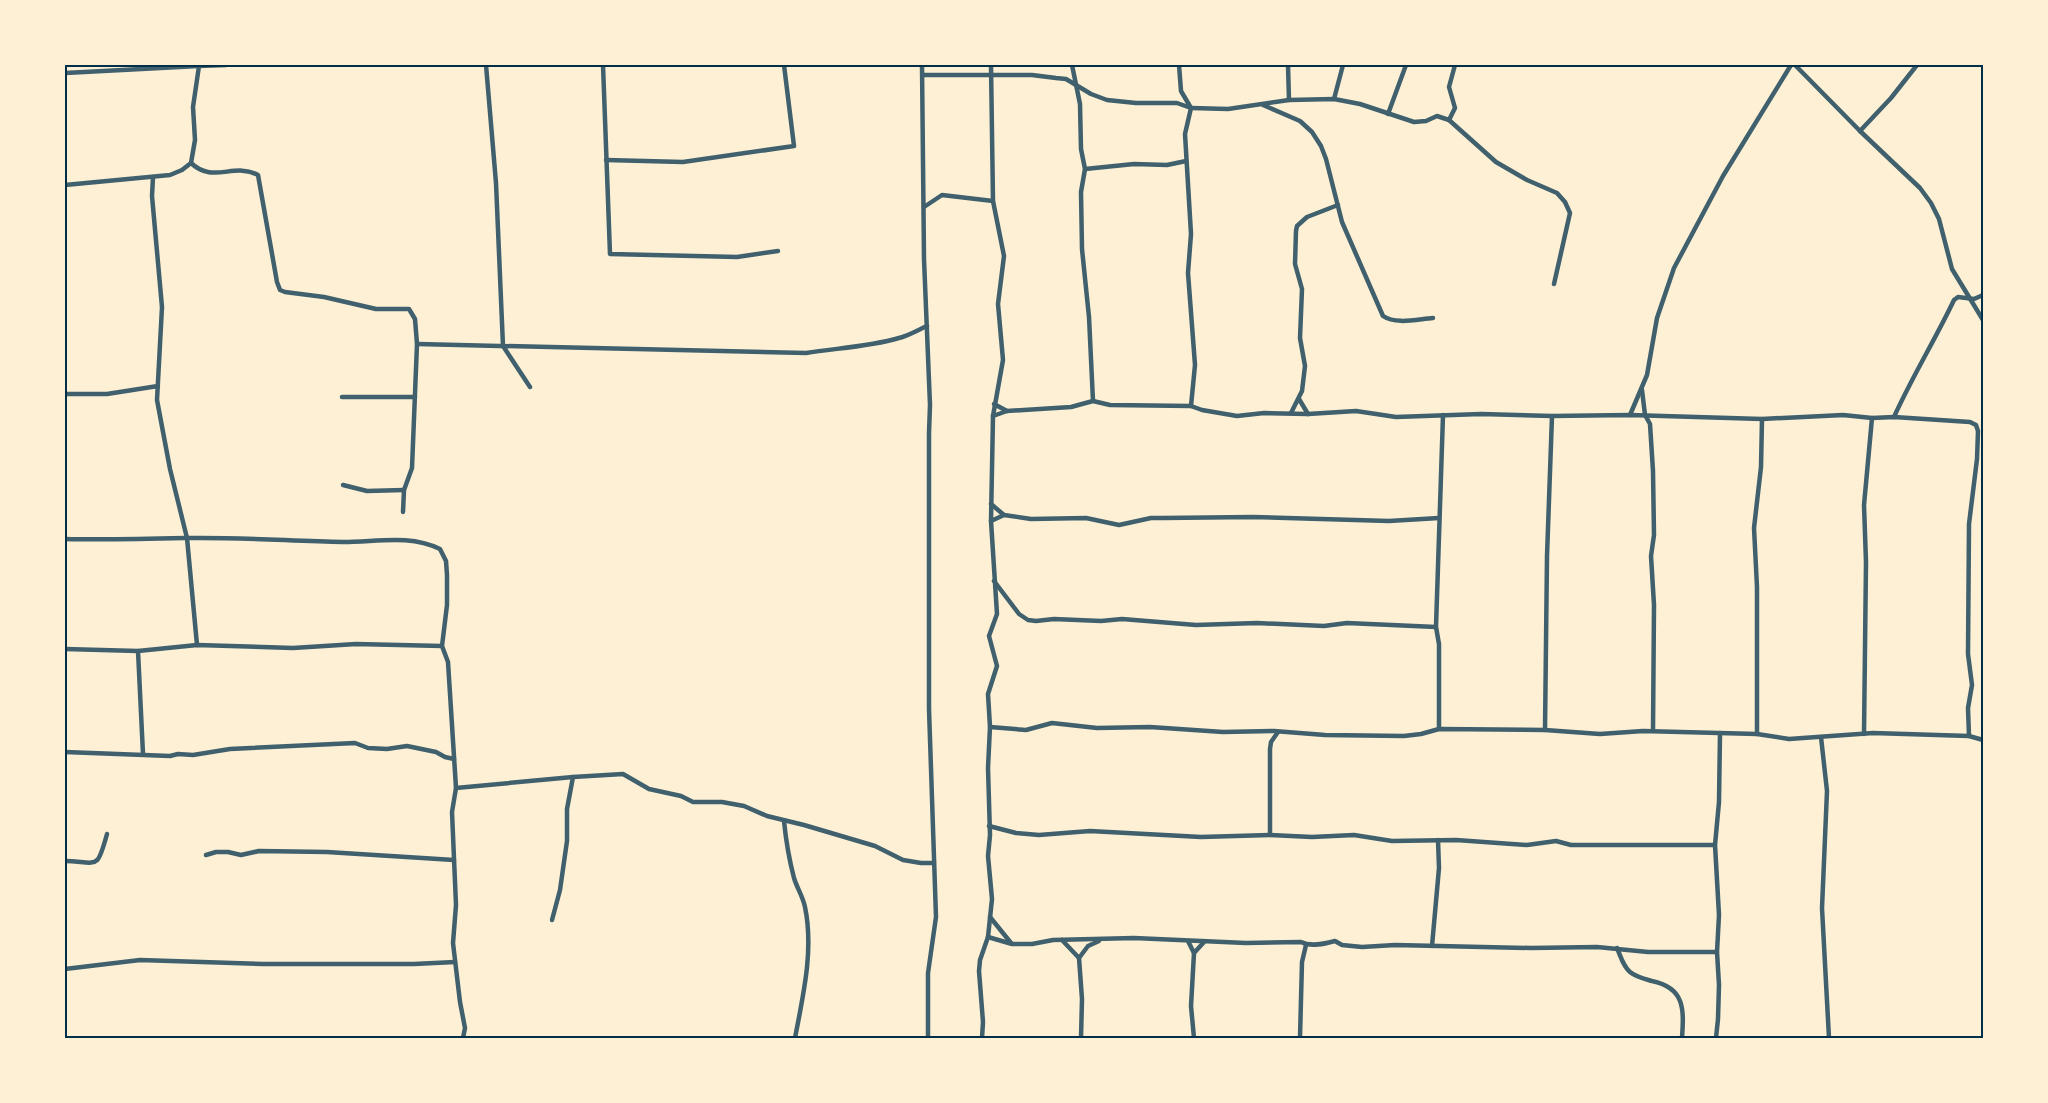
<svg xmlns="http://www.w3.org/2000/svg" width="2048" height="1103" viewBox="0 0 2048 1103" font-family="'DM Sans',sans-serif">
<rect width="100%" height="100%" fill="#fdf0d5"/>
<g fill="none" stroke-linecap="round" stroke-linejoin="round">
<g stroke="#3f606c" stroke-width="4.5">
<polyline points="486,65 496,183 503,346 530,387"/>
<polyline points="603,65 610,254 737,257 778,251"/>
<polyline points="922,65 924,259 930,405 929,433 929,709 936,917 928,973 928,1038"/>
<polyline points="1072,65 1080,104 1081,149 1085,169 1081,192 1082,249 1089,317 1093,401"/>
<polyline points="1179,65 1181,91 1191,108 1185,134 1191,234 1188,273 1195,365 1191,406"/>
<polyline points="1288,65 1289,100"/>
<polyline points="1795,65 1860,131 1920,188 1931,203 1939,219 1952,269 1983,320"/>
<polyline points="65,73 199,66"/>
<polyline points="923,75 1032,75 1056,78 1066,79 1091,94 1107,100 1136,103 1177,103 1191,108 1228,109 1289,100 1334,99 1360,104 1414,122 1426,121 1437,116 1449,120 1496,162 1527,180 1557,193 1565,202 1570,213 1554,284"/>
<polyline points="1334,99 1343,65"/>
<path d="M 1263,105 L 1300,121 L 1312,132 L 1321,146 L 1326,159 L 1342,222 L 1383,316 C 1396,325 1418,319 1433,318"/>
<polyline points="1388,114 1406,65"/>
<polyline points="1449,120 1455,108 1449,87 1455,65"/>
<polyline points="1860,131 1891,98 1917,65"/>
<polyline points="606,160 683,162 794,146 784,65"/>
<path d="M 191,163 C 213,184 234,162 258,175 L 277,282 L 280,290 L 285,292 L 324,297 L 376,309 L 409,309 L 415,319 L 417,344 L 412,468 L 404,490 L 403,512"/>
<polyline points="1085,169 1134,164 1167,165 1186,161"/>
<polyline points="153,177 152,196 162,307 157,400 170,469 187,538 197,645"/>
<polyline points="65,185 170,175 182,170 191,163 195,140 193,107 199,66 226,65"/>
<polyline points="924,207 942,195 993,201"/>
<path d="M 417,344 L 806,353 C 837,348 868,347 899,338 C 908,336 918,330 927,326"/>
<polyline points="1642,390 1645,415 1650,424 1653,471 1654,535 1651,556 1654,605 1653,731"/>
<polyline points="65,394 107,394 158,386"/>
<polyline points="342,397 415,397"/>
<polyline points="1299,399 1308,414"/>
<polyline points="994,404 1007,411"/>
<polyline points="1291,413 1302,391 1305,366 1300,338 1302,289 1295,264 1296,231 1297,226 1307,217 1338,205"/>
<polyline points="1630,415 1647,375 1657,318 1674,268 1723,176 1791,65"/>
<polyline points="993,416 1007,411 1071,407 1093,401 1110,405 1191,406 1202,410 1237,416 1264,413 1308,414 1356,411 1396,417 1481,414 1552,416 1630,415 1762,419 1843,415 1872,418 1894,417 1970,422 1976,425 1978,431 1977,459 1969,524 1968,654 1972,685 1968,708 1969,736"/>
<path d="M 1894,417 C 1912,377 1935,340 1954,300 L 1958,297 L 1974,299 L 1983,295"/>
<polyline points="343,485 367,491 404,490"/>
<polyline points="991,504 1004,515 1031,519 1086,518 1119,525 1151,518 1163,518 1253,517 1389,521 1439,518"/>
<polyline points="991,521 1004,515"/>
<path d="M 65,539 C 106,540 146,539 187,538 C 239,537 291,541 343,542 C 377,542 409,534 440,549 L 446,561 L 447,575 L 447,605 L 442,646 L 448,662 L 456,788 L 452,812 L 456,905 L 453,943 L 460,1002 L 465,1028 L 463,1038"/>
<polyline points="994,581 1019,614 1028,620 1036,621 1054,619 1101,621 1122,619 1196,625 1257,623 1324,626 1347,623 1436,627"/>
<polyline points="65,649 138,651 197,645 293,648 356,644 442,646"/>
<polyline points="138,651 143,754"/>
<polyline points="990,727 1026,730 1052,723 1097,728 1150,727 1223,732 1274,731 1325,735 1404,736 1421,734 1439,729 1545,730 1600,734 1643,731 1757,734 1789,739 1873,733 1969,736 1983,740"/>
<polyline points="1439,729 1439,644 1436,627 1443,415"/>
<polyline points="1545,730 1547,556 1552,416"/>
<polyline points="1757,734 1757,587 1754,528 1761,467 1762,419"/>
<polyline points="1864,734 1866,562 1864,505 1872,418"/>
<polyline points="1821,737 1827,791 1822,908 1829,1038"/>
<polyline points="65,752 170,756 178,754 193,755 230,749 355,743 368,748 387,749 407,746 436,752 445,757 454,759"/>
<polyline points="456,788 573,777 623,774 649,789 681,796 693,802 722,802 744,806 767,816 804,825 875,846 903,860 921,863 934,863"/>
<path d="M 784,821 C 786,841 789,859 794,878 C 797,888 803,897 805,907 C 814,950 803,996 795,1038"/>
<polyline points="989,826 1016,833 1039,835 1090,831 1201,837 1270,835 1312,837 1354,835 1392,841 1456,840 1527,845 1556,841 1571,845 1715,845"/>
<polyline points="1270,835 1270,749 1271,742 1278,732"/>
<polyline points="206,855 216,852 228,852 241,855 259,851 327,852 454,860"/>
<path d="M 65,861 C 98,862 97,871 107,834"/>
<polyline points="990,917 1011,943"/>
<polyline points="552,920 560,890 567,841 567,809 573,777"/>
<path d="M 988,937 L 1012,944 L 1032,944 L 1053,940 L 1134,938 L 1246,943 L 1301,942 C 1311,947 1324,944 1335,941 L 1342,945 L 1362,947 L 1395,945 L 1531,948 L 1597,947 L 1648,952 L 1717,952"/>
<polyline points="1062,940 1079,958 1082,999 1081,1038"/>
<polyline points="1188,941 1194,953 1191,1006 1194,1038"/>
<polyline points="1432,946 1439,868 1438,840"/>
<path d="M 1617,948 C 1621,957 1623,966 1630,972 C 1636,977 1645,979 1652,981 C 1685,988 1684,1009 1682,1038"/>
<polyline points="1194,953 1204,942"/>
<polyline points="1079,958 1088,946 1099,941"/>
<polyline points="65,969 140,960 263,964 414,964 455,962"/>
<polyline points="982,1038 983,1022 979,971 980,960 988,937 992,899 988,856 990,835 988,768 990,727 988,694 997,666 989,636 997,614 991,521 993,416 1003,360 998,304 1004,256 993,201 991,65"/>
<polyline points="1300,1038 1302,962 1306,945"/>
<polyline points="1716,1038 1718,1019 1719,985 1717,952 1719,915 1715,845 1719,802 1720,733"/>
</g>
</g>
<rect width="2048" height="1103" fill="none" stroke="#fdf0d5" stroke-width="132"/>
<rect x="66" y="66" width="1916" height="971" fill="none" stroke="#003049" stroke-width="2"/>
</svg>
